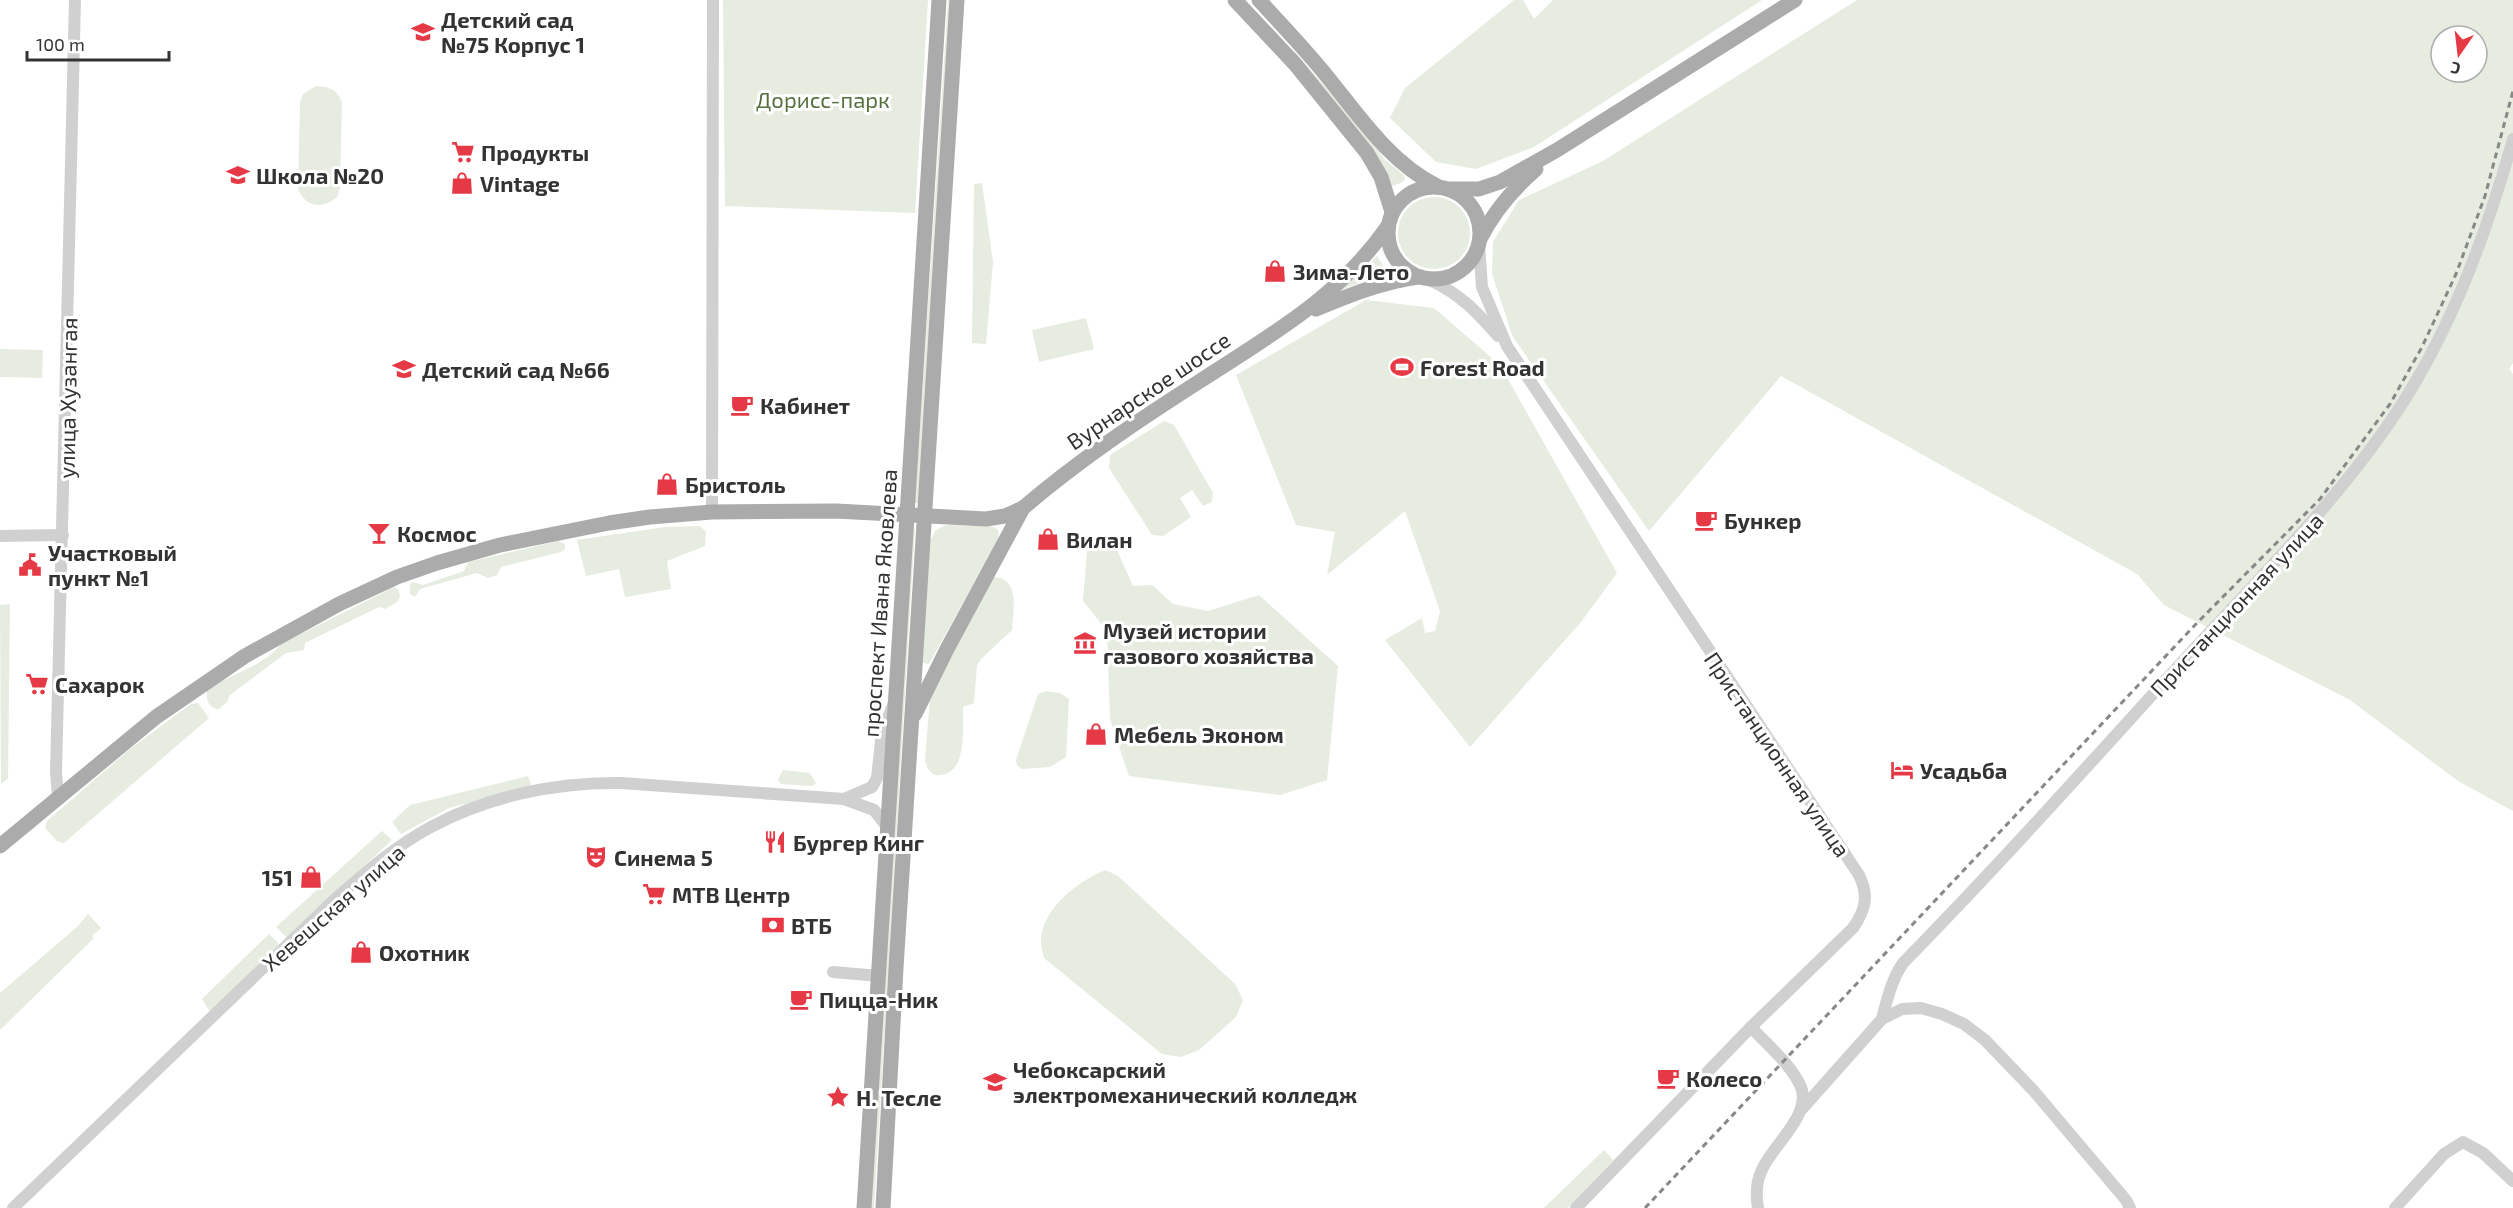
<svg xmlns="http://www.w3.org/2000/svg" width="2513" height="1208" viewBox="0 0 2513 1208" font-family="'Exo 2',sans-serif">
<rect width="100%" height="100%" fill="#fff"/>
<g fill="#e6ecdf" fill-rule="evenodd">
<polygon points="723,0 928,0 915,213 725,206"/>
<polygon points="948,0 951,0 919,503 915,503"/>
<polygon points="1514,0 1523,0 1534,19 1553,0 1762,0 1534,147 1476,169 1436,162 1390,118 1405,88"/>
<path d="M 1857,0 L 2513,0 L 2513,363 L 2509,369 L 2513,374 L 2513,811 L 2458,781 L 2350,700 L 2164,605 L 2137,574 L 1781,376 L 1649,531 L 1513,337 L 1492,274 L 1493,242 L 1519,200 L 1603,161 ZM 2441,36 L 2477,36 L 2477,72 L 2441,72 Z"/>
<polygon points="1295,52 1360,127 1385,160 1404,175 1405,178 1403,182 1390,187 1294,54"/>
<path d="M 316,86 C 330,87 337,89 342,103 L 340,188 L 337,197 C 323,210 304,207 298,188 L 300,102 L 303,94 Z"/>
<polygon points="982,183 993,262 986,344 972,343 974,184"/>
<circle cx="1434" cy="233" r="36"/>
<polygon points="1377,256 1387,272 1339,291"/>
<polygon points="1366,300 1434,308 1500,365 1617,573 1581,622 1470,747 1385,640 1422,618 1425,633 1435,631 1440,611 1405,511 1327,575 1335,532 1296,525 1236,375"/>
<polygon points="1086,318 1094,349 1039,362 1032,330"/>
<polygon points="0,349 43,350 42,378 0,377"/>
<polygon points="1164,421 1174,425 1213,493 1212,502 1203,506 1192,490 1180,498 1191,517 1163,536 1152,535 1109,468 1110,455"/>
<polygon points="946,525 990,526 996,528 999,532 998,539 929,664 923,663 920,655 930,541 936,530"/>
<polygon points="700,526 706,532 705,546 667,561 671,589 625,597 619,569 586,576 577,540 665,527"/>
<polygon points="912,528 915,528 874,1208 870,1208"/>
<polygon points="1088,539 1112,539 1133,586 1152,585 1173,604 1208,611 1259,595 1338,666 1327,780 1280,795 1129,776 1110,719 1107,631 1083,601"/>
<polygon points="558,541 565,544 565,549 561,552 501,567 497,575 488,578 477,573 420,589 415,597 410,594 410,584 413,582 423,585 464,571 468,562"/>
<path d="M 994,577 C 1021,579 1013,611 1012,630 L 981,659 L 977,665 L 974,703 L 963,707 C 962,729 969,779 934,775 L 928,769 L 925,760 L 930,697 L 989,580 Z"/>
<path d="M 394,587 L 399,590 L 400,597 L 397,602 L 385,609 L 379,607 L 305,643 L 304,650 L 286,653 L 230,695 L 227,702 L 219,709 C 209,709 205,699 207,690 C 231,673 260,669 281,644 Z"/>
<polygon points="10,604 8,778 1,784 0,605"/>
<polygon points="1046,691 1060,693 1069,699 1066,757 1050,767 1022,769 1017,765 1016,760 1038,694"/>
<polygon points="198,703 209,718 64,843 57,841 45,828 47,821 130,749 191,704"/>
<polygon points="783,770 810,773 816,783 813,786 781,784 778,780"/>
<polygon points="528,776 532,787 449,808 401,834 392,822 410,805"/>
<polygon points="382,831 392,840 287,938 276,927"/>
<path d="M 1106,870 L 1118,876 L 1235,984 L 1243,1000 L 1236,1017 L 1199,1050 L 1181,1057 L 1162,1054 L 1044,958 C 1043,952 1040,945 1041,939 C 1043,908 1079,880 1106,870 Z"/>
<polygon points="88,914 101,928 92,936 94,938 0,1030 0,993 77,927"/>
<polygon points="269,934 279,944 210,1012 202,999"/>
<polygon points="1604,1150 1613,1160 1568,1208 1544,1208"/>
</g>
<g fill="none" stroke-linecap="round" stroke-linejoin="round">
<g stroke="#d0d0d0" stroke-width="12">
<path d="M 1479,245 L 1482,287 L 1507,346 L 1859,875 C 1869,896 1866,909 1853,928 L 1751,1027 L 1576,1208"/>
<path d="M 1430,280 C 1460,294 1476,311 1498,336"/>
<polyline points="712,512 713,0"/>
<polyline points="0,536 63,535"/>
<polyline points="58,797 56,772 75,0"/>
<polyline points="844,799 872,787 877,778 882,732 894,703"/>
<polyline points="833,972 879,976"/>
<path d="M 1882,1019 C 1887,999 1892,979 1903,963 C 1996,868 2084,770 2173,672 C 2251,586 2336,505 2400,407 C 2453,325 2487,232 2513,139"/>
<path d="M 1751,1027 C 1767,1045 1792,1065 1801,1087 C 1812,1116 1771,1146 1761,1172 C 1756,1183 1756,1196 1758,1208"/>
<polyline points="1802,1109 1882,1019 1902,1009 1921,1008 1942,1014 1964,1024 1985,1040 2033,1090 2126,1200 2130,1208"/>
<path d="M 13,1208 L 333,901 C 364,874 395,846 431,827 C 488,796 557,782 621,783 L 844,799 L 874,810 L 888,828"/>
<polyline points="2395,1208 2444,1154 2463,1142 2483,1153 2513,1181"/>
</g>
<g stroke="#ababab" stroke-width="15">
<polyline points="1235,0 1295,64 1367,153 1381,177 1392,212"/>
<path d="M 1259,0 C 1280,23 1301,45 1321,69 C 1356,111 1387,161 1437,186"/>
<circle cx="1434" cy="233" r="46"/>
<polyline points="1450,189 1479,189 1500,182 1557,150 1795,0"/>
<path d="M 1480,239 C 1494,211 1512,190 1536,169"/>
<path d="M 1316,309 C 1350,295 1382,282 1418,277"/>
<polyline points="915,714 947,649 1023,508"/>
<path d="M 0,846 L 156,717 L 245,656 L 339,604 L 397,577 L 437,563 L 500,545 L 609,523 L 650,517 L 712,512 L 836,511 L 986,519 L 1005,516 L 1023,508 C 1079,460 1139,420 1200,381 C 1272,334 1338,298 1388,226"/>
<polyline points="864,1208 939,0"/>
<polyline points="883,1208 896,968 957,0"/>
</g>
<polyline stroke="#888" stroke-width="3" stroke-dasharray="6 4.5" stroke-linecap="butt" points="1645,1208 2196,624 2320,499 2390,404 2422,347 2456,274 2485,196 2513,91"/>
</g>
<defs>
<g id="school-bare" transform="scale(1.8)"><path d="M0-5L7-2L0 1L-7-2ZM-4 1L0 2.5L4 1V4Q0 6-4 4Z" fill="#e63946" stroke="#fff" stroke-width="2.5" paint-order="stroke"/></g>
<g id="supermarket-bare" transform="scale(1.8)"><path d="M-6-5.5h2.5l.6 2H6L4.5 2H-2.5L-4.4-4H-6ZM-1.5 3.2a1.3 1.3 0 1 0 .1 0ZM3 3.2a1.3 1.3 0 1 0 .1 0Z" fill="#e63946" stroke="#fff" stroke-width="2.5" paint-order="stroke"/></g>
<g id="shop-bare" transform="scale(1.8)"><path d="M-5-2.5h2.3a2.7 3.5 0 0 1 5.4 0H5L5.5 6h-11ZM-1.5-2.5h3a1.5 2.3 0 0 0-3 0Z" fill="#e63946" stroke="#fff" stroke-width="2.5" paint-order="stroke"/></g>
<g id="stadium-bare" transform="scale(1.8)"><path d="M0-5a6.5 5 0 1 0 0 10a6.5 5 0 1 0 0-10ZM-3.5-1.8h7v3.6h-7Z" fill="#e63946" stroke="#fff" stroke-width="2.5" paint-order="stroke"/></g>
<g id="cafe-bare" transform="scale(1.8)"><path d="M-5.5-4.5H6V0H3Q3 3.5 0 3.5H-2.5Q-5.5 3.5-5.5 0ZM3-3.2v2h1.7v-2ZM-6 4.5H4V6H-6Z" fill="#e63946" stroke="#fff" stroke-width="2.5" paint-order="stroke"/></g>
<g id="bar-bare" transform="scale(1.8)"><path d="M-6-5H6L.8 .8V4.5H3.5V6h-7V4.5H-.8V.8Z" fill="#e63946" stroke="#fff" stroke-width="2.5" paint-order="stroke"/></g>
<g id="civic-bare" transform="scale(1.8)"><path d="M-.6-6.5H3V-4.5H.6V-3L4-1V1h2V6H-6V1h2V-1L-.6-3ZM-1.2 2.5V6h2.4V2.5Z" fill="#e63946" stroke="#fff" stroke-width="2.5" paint-order="stroke"/></g>
<g id="museum-bare" transform="scale(1.8)"><path d="M0-6L6-3V-2H-6V-3ZM-5-1h2V3h-2ZM-1-1h2V3h-2ZM3-1h2V3H3ZM-6 4H6V6H-6Z" fill="#e63946" stroke="#fff" stroke-width="2.5" paint-order="stroke"/></g>
<g id="hotel-bare" transform="scale(1.8)"><path d="M-6-4.5h1.5V1H6V5H4.5V3h-9V5H-6ZM-4 0a1.8 1.8 0 1 1 3.6 0ZM.5 0V-2.5h3Q6-2.5 6 0Z" fill="#e63946" stroke="#fff" stroke-width="2.5" paint-order="stroke"/></g>
<g id="restaurant-bare" transform="scale(1.8)"><path d="M-5-6h1v4h1v-4h1v4h1v-4h1v5L-1.5 .5V6h-2V.5L-5-1ZM5-6V6H3V1.5H1.5Q1.5-4 5-6Z" fill="#e63946" stroke="#fff" stroke-width="2.5" paint-order="stroke"/></g>
<g id="theatre-bare" transform="scale(1.8)"><path d="M-5-5.5Q0-4 5-5.5V0Q5 5 0 6Q-5 5-5 0ZM-3.3-2.5H-1v1.5H-3.3ZM1-2.5H3.3v1.5H1ZM-2.8 1Q0 5.5 2.8 1Z" fill="#e63946" stroke="#fff" stroke-width="2.5" paint-order="stroke"/></g>
<g id="bank-bare" transform="scale(1.8)"><path d="M-6-4H6V4H-6ZM0-2.3a2.3 2.3 0 1 0 0 4.6a2.3 2.3 0 1 0 0-4.6Z" fill="#e63946" stroke="#fff" stroke-width="2.5" paint-order="stroke"/></g>
<g id="university-bare" transform="scale(1.8)"><path d="M0-5L7-2L0 1L-7-2ZM-4 1L0 2.5L4 1V4Q0 6-4 4Z" fill="#e63946" stroke="#fff" stroke-width="2.5" paint-order="stroke"/></g>
<g id="sight-bare" transform="scale(1.8)"><path d="M0-6L1.8-2.2L6-1.7L2.9 1.2L3.7 5.4L0 3.3L-3.7 5.4L-2.9 1.2L-6-1.7L-1.8-2.2Z" fill="#e63946" stroke="#fff" stroke-width="2.5" paint-order="stroke"/></g>
</defs>
<g fill-rule="evenodd">
<use href="#school-bare" x="423" y="32"/>
<use href="#supermarket-bare" x="463" y="152"/>
<use href="#school-bare" x="238" y="175"/>
<use href="#shop-bare" x="462" y="183"/>
<use href="#shop-bare" x="1275" y="271"/>
<use href="#stadium-bare" x="1402" y="367"/>
<use href="#school-bare" x="404" y="369"/>
<use href="#cafe-bare" x="742" y="405"/>
<use href="#shop-bare" x="667" y="484"/>
<use href="#cafe-bare" x="1706" y="520"/>
<use href="#bar-bare" x="379" y="533"/>
<use href="#shop-bare" x="1048" y="539"/>
<use href="#civic-bare" x="30" y="565"/>
<use href="#museum-bare" x="1085" y="643"/>
<use href="#supermarket-bare" x="37" y="684"/>
<use href="#shop-bare" x="1096" y="734"/>
<use href="#hotel-bare" x="1902" y="770"/>
<use href="#restaurant-bare" x="775" y="842"/>
<use href="#theatre-bare" x="596" y="857"/>
<use href="#shop-bare" x="311" y="877"/>
<use href="#supermarket-bare" x="654" y="894"/>
<use href="#bank-bare" x="773" y="925"/>
<use href="#shop-bare" x="361" y="952"/>
<use href="#cafe-bare" x="801" y="999"/>
<use href="#cafe-bare" x="1668" y="1078"/>
<use href="#university-bare" x="995" y="1082"/>
<use href="#sight-bare" x="838" y="1097"/>
</g>
<g text-anchor="middle" dominant-baseline="central" stroke-width="6" stroke-linejoin="round" paint-order="stroke">
<g font-size="22" font-weight="bold" fill="#333" stroke="#fff" text-anchor="start">
<text x="441" y="19">Детский сад<tspan x="441" dy="25">№75 Корпус 1</tspan></text>
<text x="481" y="152">Продукты</text>
<text x="256" y="175">Школа №20</text>
<text x="480" y="183">Vintage</text>
<text x="1293" y="271">Зима-Лето</text>
<text x="1420" y="367">Forest Road</text>
<text x="422" y="369">Детский сад №66</text>
<text x="760" y="405">Кабинет</text>
<text x="685" y="484">Бристоль</text>
<text x="1724" y="520">Бункер</text>
<text x="397" y="533">Космос</text>
<text x="1066" y="539">Вилан</text>
<text x="48" y="552">Участковый<tspan x="48" dy="25">пункт №1</tspan></text>
<text x="1103" y="630">Музей истории<tspan x="1103" dy="25">газового хозяйства</tspan></text>
<text x="55" y="684">Сахарок</text>
<text x="1114" y="734">Мебель Эконом</text>
<text x="1920" y="770">Усадьба</text>
<text x="793" y="842">Бургер Кинг</text>
<text x="614" y="857">Синема 5</text>
<text x="293" y="877" text-anchor="end">151</text>
<text x="672" y="894">МТВ Центр</text>
<text x="791" y="925">ВТБ</text>
<text x="379" y="952">Охотник</text>
<text x="819" y="999">Пицца-Ник</text>
<text x="1013" y="1069">Чебоксарский<tspan x="1013" dy="25">электромеханический колледж</tspan></text>
<text x="1686" y="1078">Колесо</text>
<text x="856" y="1097">Н. Тесле</text>
</g>
<g font-size="22" fill="#56703f" stroke="#fff">
<text x="823" y="99">Дорисс-парк</text>
</g>
<g font-size="22" fill="#333" stroke="#fff">
<text transform="translate(1148 390) rotate(-34)">Вурнарское шоссе</text>
<text transform="translate(67 398) rotate(-89)">улица Хузангая</text>
<text transform="translate(879 603) rotate(-86)">проспект Ивана Яковлева</text>
<text transform="translate(2236 604) rotate(-47)">Пристанционная улица</text>
<text transform="translate(1778 754) rotate(56)">Пристанционная улица</text>
<text transform="translate(333 907) rotate(-41)">Хевешская улица</text>
</g>
</g>
<g transform="translate(2459 54) rotate(194)"><circle r="28" fill="#ffffff" stroke="#adadad" stroke-width="1.5"/>
<path d="M0-4.5L10 22L0 15L-10 22Z" fill="#e63946"/>
<text y="-9" font-size="16" font-weight="bold" text-anchor="middle" fill="#333333">С</text>
</g>
<path d="M27 51v9h142v-9" fill="none" stroke="#333333" stroke-width="3"/>
<text x="36" y="51" font-size="18" fill="#333333" stroke="#ffffff" stroke-width="4.5" paint-order="stroke">100 m</text>
</svg>
